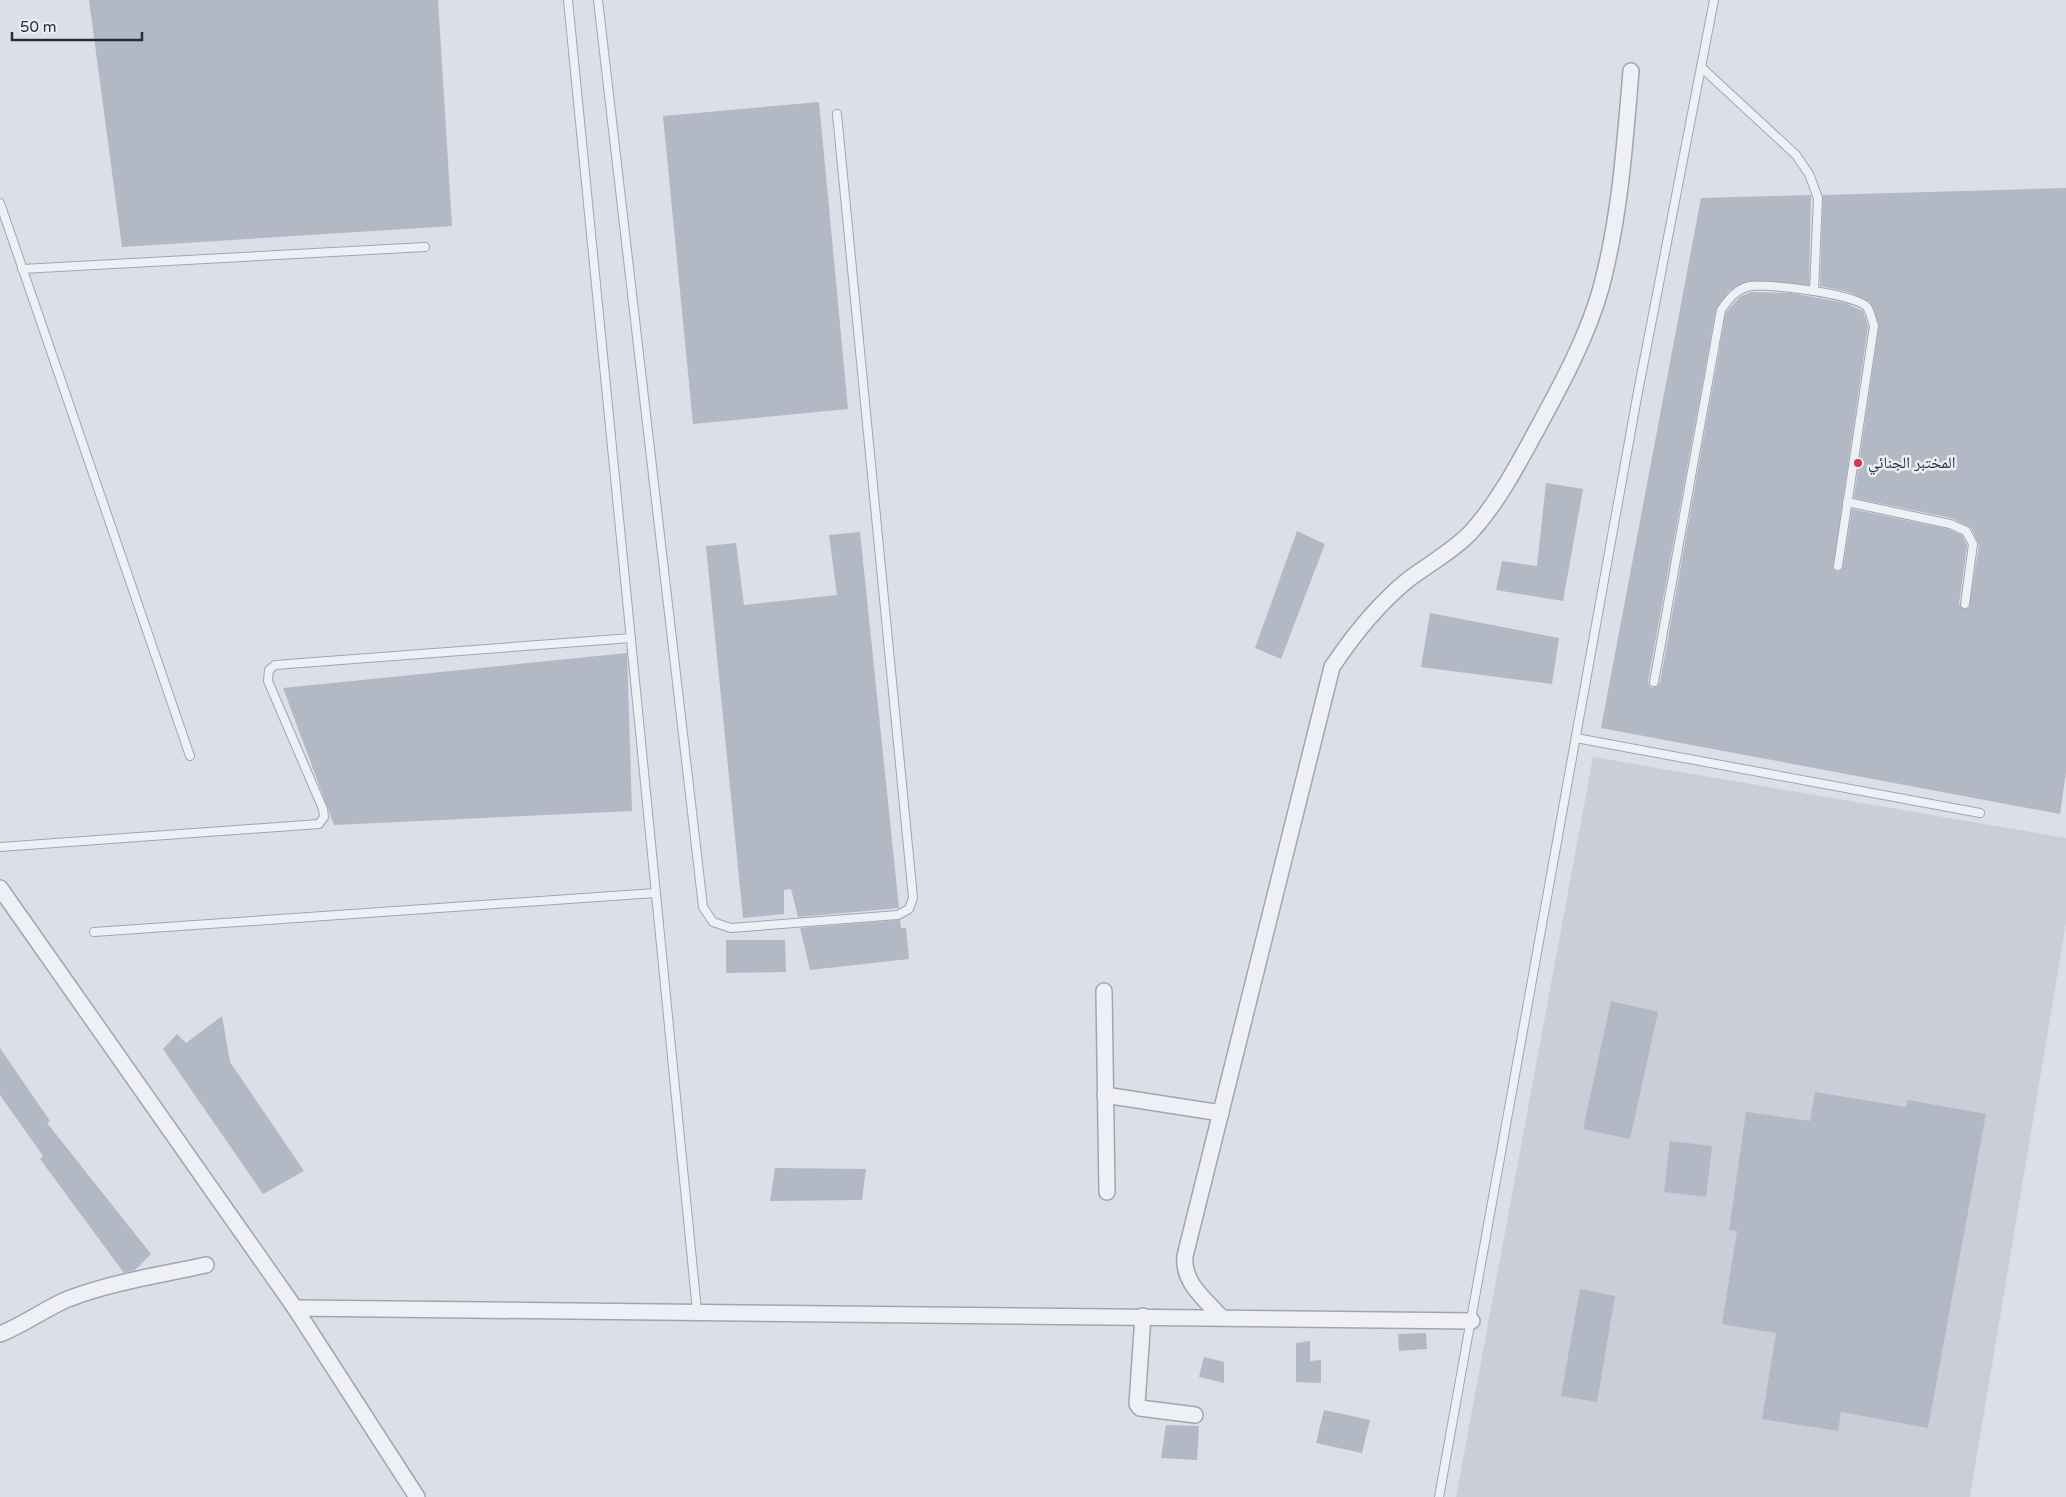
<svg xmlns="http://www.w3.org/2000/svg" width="2066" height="1497" viewBox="0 0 2066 1497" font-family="'Varela Round','Noto Naskh Arabic',sans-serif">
<rect width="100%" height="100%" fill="#dbdfe7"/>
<polygon fill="#c9ced9" points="1593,757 2066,838 2066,923 1970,1497 1456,1497"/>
<g fill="#b2b8c4">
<polygon points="89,0 438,0 452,226 122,247"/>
<polygon points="819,102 848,409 693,424 663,116"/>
<polygon points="2066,188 2066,771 2060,814 1601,728 1701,198 1811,195 1809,285 1748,281 1729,291 1716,309 1648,681 1650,686 1653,688 1660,683 1726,312 1740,297 1751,292 1791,293 1845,303 1863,311 1868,326 1833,568 1838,572 1843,567 1852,509 1948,529 1962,535 1967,545 1959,604 1964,609 1969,608 1979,545 1971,528 1951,518 1854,498 1879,325 1870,302 1848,292 1820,286 1823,195"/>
<polygon points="1546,483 1583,489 1563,601 1496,590 1502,561 1537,566"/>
<polygon points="1297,531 1325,544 1281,659 1255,648"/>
<polygon points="860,532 899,908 798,917 791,889 784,890 784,914 743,918 706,546 736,543 744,605 837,595 829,535"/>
<polygon points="1430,613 1559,638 1552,684 1421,667"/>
<polygon points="627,653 632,811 334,825 283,688"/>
<polygon points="900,920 901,928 906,928 909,959 810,970 800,928"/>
<polygon points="726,940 785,940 786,972 726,973"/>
<polygon points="1611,1001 1658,1012 1630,1139 1583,1129"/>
<polygon points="222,1016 230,1062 304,1171 263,1194 163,1049 177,1034 186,1043"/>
<polygon points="0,1048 50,1121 47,1123 151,1254 135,1270 124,1273 40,1159 43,1156 0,1095"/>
<polygon points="1815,1092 1906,1107 1908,1100 1986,1114 1928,1428 1841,1412 1838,1431 1762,1419 1776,1333 1722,1324 1737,1231 1729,1230 1746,1112 1810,1121"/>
<polygon points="1670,1141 1712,1146 1706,1197 1664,1192"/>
<polygon points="775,1168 866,1169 862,1200 770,1201"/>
<polygon points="1580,1289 1615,1296 1597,1402 1561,1396"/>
<polygon points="1426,1333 1427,1349 1399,1351 1398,1334"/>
<polygon points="1310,1341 1310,1361 1321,1360 1321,1383 1296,1382 1296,1343"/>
<polygon points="1204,1357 1224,1362 1224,1383 1199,1377"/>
<polygon points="1324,1410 1370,1420 1362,1453 1316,1443"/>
<polygon points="1166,1425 1199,1426 1197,1460 1161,1458"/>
</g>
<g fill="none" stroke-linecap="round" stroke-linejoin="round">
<g stroke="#a0a6b1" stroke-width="10">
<g id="lane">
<polyline points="568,0 697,1311"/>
<polyline points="598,0 703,907 713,922 731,928 898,915 909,909 913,898 837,114"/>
<polyline points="1701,67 1796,155 1809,174 1818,198 1814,291"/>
<polyline points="0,203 190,756"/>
<polyline points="22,269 425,247"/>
<polyline points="1847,502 1950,524 1966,531 1973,544 1965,604"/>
<path d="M 1654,682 L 1721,310 C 1728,300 1736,289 1750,286 C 1768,283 1855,294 1867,307 C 1870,311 1872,320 1874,326 L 1838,566"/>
<polyline points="1576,738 1980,813"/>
<polyline points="0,847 319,824 324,817 323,809 268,681 269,670 275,665 631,638"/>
<polyline points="94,932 655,893"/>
<polyline points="1439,1497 1637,397 1714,0"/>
</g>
</g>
<g stroke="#a0a6b1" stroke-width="18">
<g id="street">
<polyline points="0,888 295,1308 417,1497"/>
<polyline points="1104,991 1107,1192"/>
<polyline points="1105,1095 1221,1113"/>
<polyline points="295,1308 1472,1321"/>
<polyline points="1143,1316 1137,1404 1140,1408 1195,1415"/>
<path d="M 1221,1317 C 1205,1299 1182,1282 1185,1256 L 1332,667 C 1354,634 1378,604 1409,579 C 1428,565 1457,548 1472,531 C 1498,502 1517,466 1535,433 C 1560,387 1587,338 1601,288 C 1620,217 1625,143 1631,71"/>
<path d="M 0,1334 C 24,1325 44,1309 68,1299 C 112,1282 160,1275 206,1265"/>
</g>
</g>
<use href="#lane" stroke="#eef0f5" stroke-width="8"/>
<use href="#street" stroke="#eef0f5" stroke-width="15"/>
</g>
<circle fill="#d53648" stroke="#eaeef4" stroke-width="2" cx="1858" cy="463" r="5"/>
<g text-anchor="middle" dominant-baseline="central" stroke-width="5" stroke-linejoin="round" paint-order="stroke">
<g font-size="16" fill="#242c3d" stroke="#eaeef4" text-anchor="start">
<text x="1868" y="463">المختبر الجنائي</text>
</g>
</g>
<path d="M12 32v8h130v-8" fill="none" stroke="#242c3d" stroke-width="2.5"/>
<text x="20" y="32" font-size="15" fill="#242c3d" stroke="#eaeef4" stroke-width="4" paint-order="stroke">50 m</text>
</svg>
